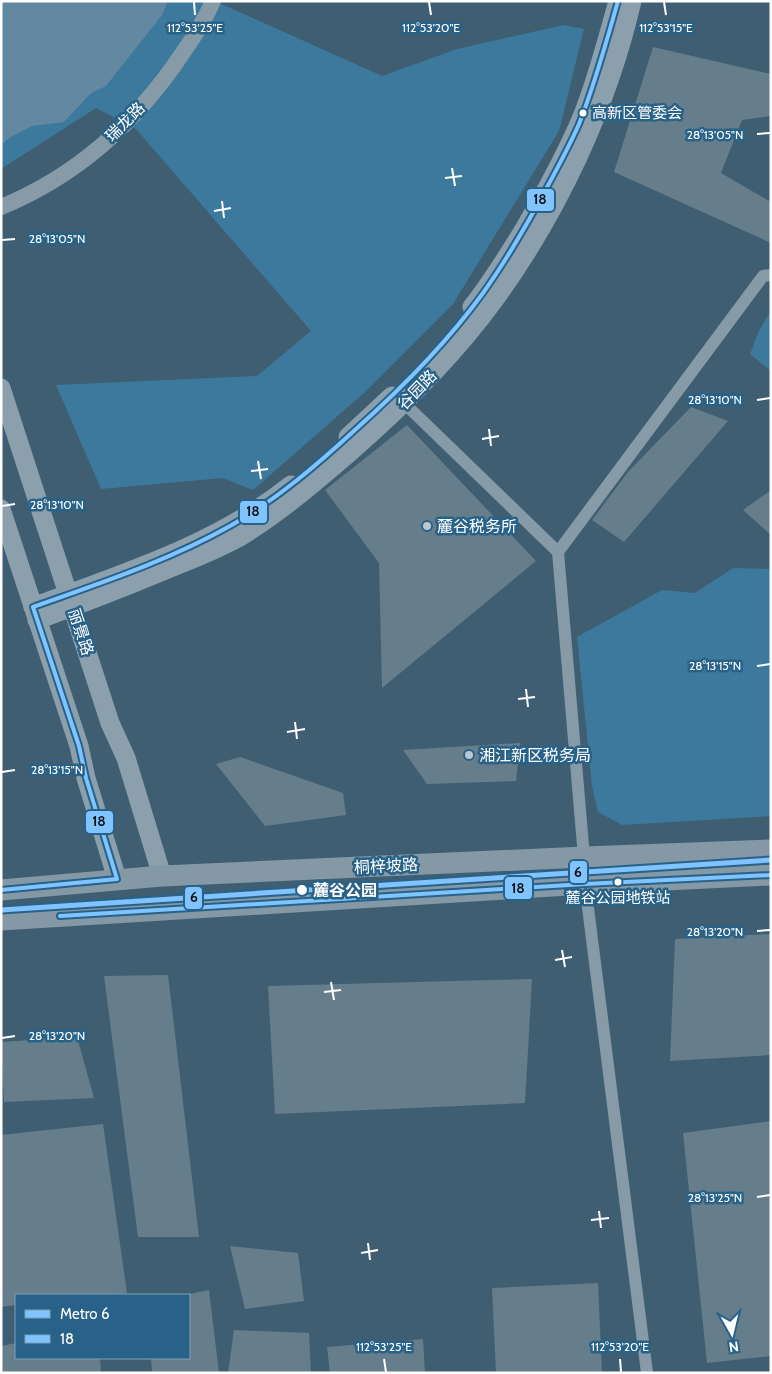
<svg xmlns="http://www.w3.org/2000/svg" width="772" height="1374" viewBox="0 0 772 1374" font-family="Cabin,'Noto Sans SC',sans-serif">
<rect width="100%" height="100%" fill="#3f5e72"/>
<g fill="#3d799d">
<polygon points="1,1 215,1 382,76 457,49 564,25 584,29 559,131 453,304 365,392 253,490 223,478 101,489 56,385 257,376 311,331 136,129 96,108 1,169"/>
<polygon points="771,310 771,371 750,354 758,333"/>
<polygon points="733,568 771,569 771,816 622,825 598,812 592,786 577,637 662,590 695,593"/>
</g>
<polygon fill="#6388a1" points="1,1 168,1 162,15 106,86 91,93 64,122 32,126 9,138 1,145"/>
<g fill="#667d8c">
<polygon points="653,47 771,74 771,116 742,120 721,173 771,202 771,243 614,172"/>
<polygon points="691,407 728,421 624,542 592,520 628,472"/>
<polygon points="407,425 536,561 382,688 379,563 325,490"/>
<polygon points="771,490 771,535 743,510"/>
<polygon points="520,743 516,781 427,784 403,750"/>
<polygon points="240,757 343,793 346,815 265,826 216,764"/>
<polygon points="771,934 771,1055 670,1061 675,939"/>
<polygon points="168,975 199,1237 138,1237 104,976"/>
<polygon points="532,979 525,1103 275,1114 268,986"/>
<polygon points="77,1037 94,1098 4,1102 1,1042"/>
<polygon points="771,1121 771,1356 707,1363 683,1133"/>
<polygon points="103,1124 127,1293 109,1295 16,1295 16,1305 1,1307 1,1135"/>
<polygon points="230,1246 298,1253 304,1301 245,1309"/>
<polygon points="598,1283 602,1373 496,1373 492,1288"/>
<polygon points="209,1290 219,1373 152,1373 151,1358 189,1358 189,1294"/>
<polygon points="234,1330 309,1333 311,1373 228,1373"/>
<polygon points="423,1339 425,1373 330,1373 327,1347"/>
<polygon points="16,1343 16,1358 100,1358 101,1373 1,1373 1,1346"/>
</g>
<g fill="none" stroke-linecap="round" stroke-linejoin="round">
<g stroke="#869aa7" stroke-width="12">
<polyline points="404,403 558,552"/>
<polyline points="647,1373 585,884 584,857 558,552 763,276 771,275"/>
</g>
<path stroke="#869aa7" stroke-width="16" d="M 1,207 C 77,176 137,121 182,54 C 194,37 205,20 213,1"/>
<g stroke="#8c9fac" stroke-width="19">
<path d="M 472,307 C 491,283 507,257 523,231 C 544,195 565,157 582,117 C 597,80 607,40 618,1"/>
<polyline points="1,388 110,723 126,758 162,876"/>
<polyline points="348,437 392,396"/>
<polyline points="1,509 79,746 86,778 117,879"/>
<path d="M 33,607 C 121,574 216,545 291,485"/>
<path d="M 37,620 C 81,604 125,587 168,569 C 191,560 216,550 238,538 C 278,514 314,483 349,453 C 402,407 453,357 495,299 C 558,212 608,106 632,1"/>
</g>
<g stroke="#8498a5" stroke-width="21">
<polyline points="1,890 162,876 584,857 771,850"/>
<polyline points="1,920 585,884 771,875"/>
</g>
<g stroke="#296288" stroke-width="8">
<g id="bus-1">
<path d="M 1,890 L 117,879 L 86,778 L 79,746 L 33,607 C 100,583 168,561 230,526 C 276,500 317,465 356,429 C 402,388 446,344 483,293 C 506,261 526,226 545,191 C 557,169 569,147 579,124 C 595,84 606,43 618,1"/>
<polyline points="60,916 585,884 771,875"/>
</g>
</g>
<use href="#bus-1" stroke="#80c4ff" stroke-width="4"/>
<g stroke="#296288" stroke-width="9">
<polyline id="metro-1" points="1,910 771,860"/>
</g>
<use href="#metro-1" stroke="#80c3ff" stroke-width="5"/>
</g>
<path fill="none" stroke="#fff" stroke-width="2" d="M 194,2 L 195,15M 429,2 L 431,15M 664,2 L 666,15M 757,134 L 770,133M 452,168 L 455,186M 445,178 L 462,176M 222,201 L 224,218M 214,211 L 231,208M 2,240 L 15,239M 757,400 L 770,398M 489,429 L 491,446M 482,439 L 499,436M 258,461 L 261,479M 251,471 L 268,469M 2,506 L 15,504M 757,666 L 770,664M 526,689 L 528,707M 518,699 L 535,697M 295,722 L 297,739M 287,732 L 305,729M 2,772 L 15,770M 757,931 L 770,930M 562,950 L 565,967M 555,960 L 572,957M 331,982 L 334,1000M 324,992 L 341,990M 2,1038 L 15,1036M 757,1197 L 770,1195M 599,1211 L 601,1228M 591,1220 L 609,1218M 368,1243 L 370,1260M 361,1253 L 378,1250M 384,1359 L 386,1372M 620,1359 L 621,1372"/>
<g fill="#fff" stroke="#296288" stroke-width="2">
<circle cx="583" cy="113" r="4.5"/>
<circle cx="618" cy="882" r="4.5"/>
<circle cx="302" cy="890" r="6"/>
</g>
<g fill="#bcc7ce" stroke="#296288" stroke-width="2">
<circle cx="427" cy="526" r="5"/>
<circle cx="469" cy="755" r="5"/>
</g>
<g text-anchor="middle" dominant-baseline="central" stroke-width="5" stroke-linejoin="round" paint-order="stroke">
<g font-size="15" fill="#fff" stroke="#296288" text-anchor="start">
<text x="592" y="113">高新区管委会</text>
<text x="618" y="898" text-anchor="middle">麓谷公园地铁站</text>
</g>
<g font-size="16" fill="#fff" stroke="#296288">
<text transform="translate(125 122) rotate(-45)">瑞龙路</text>
<text transform="translate(417 390) rotate(-46)">谷园路</text>
<text transform="translate(81 632) rotate(72)">丽景路</text>
<text transform="translate(386 866) rotate(-3)">桐梓坡路</text>
</g>
<g font-size="16" fill="#fff" stroke="#296288" text-anchor="start">
<text x="437" y="526">麓谷税务所</text>
<text x="479" y="755">湘江新区税务局</text>
</g>
<g font-size="16" font-weight="bold" fill="#fff" stroke="#296288" text-anchor="start">
<text x="313" y="890">麓谷公园</text>
</g>
</g>
<g font-size="12" text-anchor="middle" fill="#fff" stroke="#296288" stroke-width="5" stroke-linejoin="round" paint-order="stroke">
<text x="195" y="32">112°53'25"E</text>
<text x="431" y="32">112°53'20"E</text>
<text x="666" y="32">112°53'15"E</text>
<text x="715" y="139">28°13'05"N</text>
<text x="57" y="243">28°13'05"N</text>
<text x="715" y="404">28°13'10"N</text>
<text x="57" y="509">28°13'10"N</text>
<text x="715" y="670">28°13'15"N</text>
<text x="57" y="774">28°13'15"N</text>
<text x="715" y="936">28°13'20"N</text>
<text x="57" y="1040">28°13'20"N</text>
<text x="715" y="1202">28°13'25"N</text>
<text x="384" y="1351">112°53'25"E</text>
<text x="620" y="1351">112°53'20"E</text>
</g>
<g stroke="#296288" stroke-width="2">
<rect x="526" y="188" width="29" height="24" rx="5" fill="#80c4ff"/>
<rect x="239" y="500" width="29" height="24" rx="5" fill="#80c4ff"/>
<rect x="85" y="810" width="29" height="24" rx="5" fill="#80c4ff"/>
<rect x="569" y="860" width="19" height="24" rx="5" fill="#80c3ff"/>
<rect x="504" y="876" width="29" height="24" rx="5" fill="#80c4ff"/>
<rect x="184" y="886" width="19" height="24" rx="5" fill="#80c3ff"/>
</g>
<g font-size="14" text-anchor="middle" font-weight="bold" fill="#111">
<text x="540" y="204">18</text>
<text x="253" y="516">18</text>
<text x="99" y="826">18</text>
<text x="578" y="877">6</text>
<text x="518" y="893">18</text>
<text x="194" y="902">6</text>
</g>
<rect width="772" height="1374" fill="none" stroke="#ffffff" stroke-width="5"/>
<rect x="15" y="1294" width="175" height="65" fill="#296288" stroke="#7fa1b8"/>
<rect x="25" y="1310" width="25" height="8" fill="#80c3ff" stroke="#7fa1b8"/>
<text x="60" y="1319" font-size="15" fill="#ffffff">Metro 6</text>
<rect x="25" y="1335" width="25" height="8" fill="#80c4ff" stroke="#7fa1b8"/>
<text x="60" y="1344" font-size="15" fill="#ffffff">18</text>
<g transform="translate(732 1334) rotate(172)" stroke="#296288" stroke-width="4" paint-order="stroke">
<path d="M0-4L9 19L0 12L-9 19Z" fill="#ffffff"/>
<text y="-8" font-size="14" font-weight="bold" text-anchor="middle" fill="#ffffff">N</text>
</g>
</svg>
